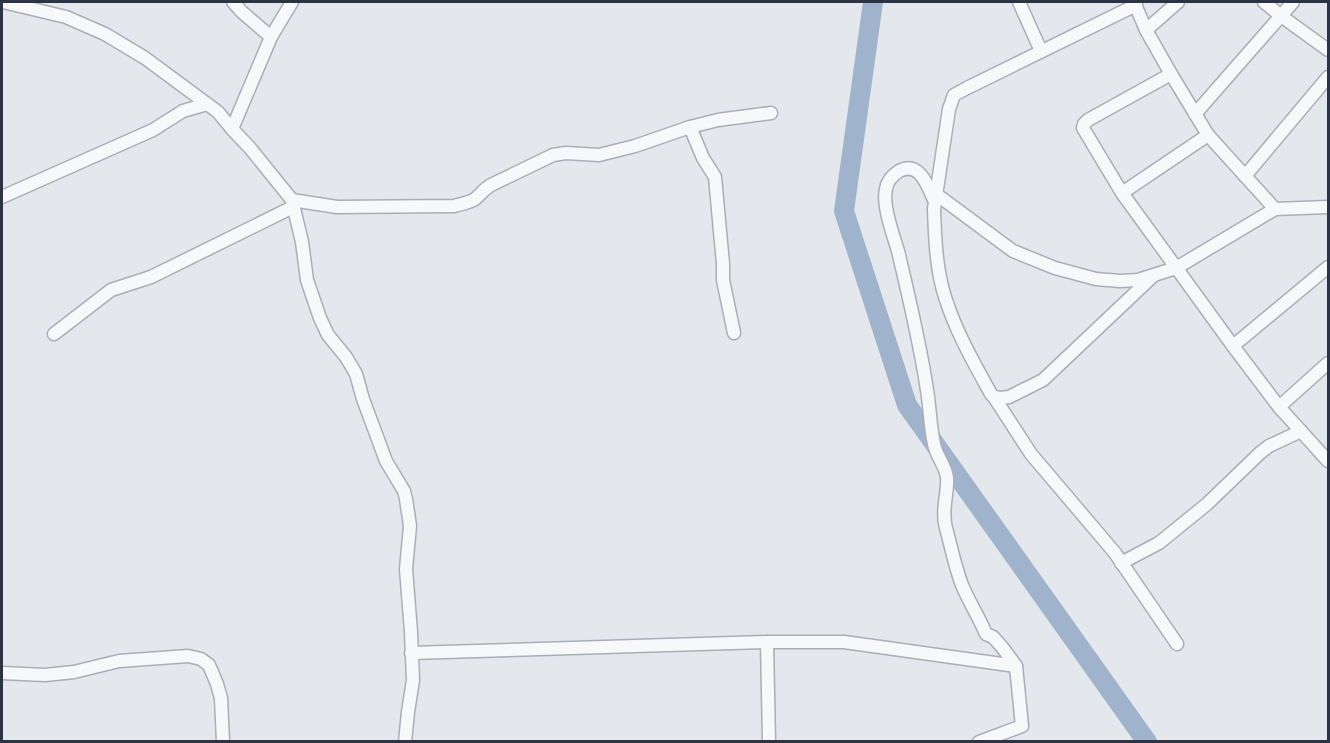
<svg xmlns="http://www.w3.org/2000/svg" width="1330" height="743" viewBox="0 0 1330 743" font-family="Roboto,sans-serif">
<rect width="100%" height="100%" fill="#e4e7ec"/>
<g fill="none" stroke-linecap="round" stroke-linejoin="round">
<polyline stroke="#9fb4cc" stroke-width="20" points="873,2 844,211 907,405 1147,742"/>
<g stroke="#a9aeb7" stroke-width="15">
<g id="street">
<polyline points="3,2 66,17 105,34 145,58 218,112 232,129 250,148 292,200 302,242 307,280 320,318 328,335 346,357 356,374 363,399 386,461 404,491 406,499 410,526 406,569 411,632 413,680 408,712 405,742"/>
<polyline points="233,2 242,12 271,37"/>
<polyline points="1019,2 1041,51"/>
<polyline points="1134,2 1146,30 1171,74 1208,135 1275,209"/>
<polyline points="1264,2 1281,16 1328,50"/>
<path d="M 1136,5 L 967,88 L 954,95 L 949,109 L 934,209 C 935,238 936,269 945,297 C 956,332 974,363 991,394 L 994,397 L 1031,454 L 1115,553 L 1177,644"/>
<polyline points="1146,30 1178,2"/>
<polyline points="1171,74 1088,120 1084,124 1083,128 1122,193 1233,346 1279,407 1328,461"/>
<polyline points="1195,114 1293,2"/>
<polyline points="690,127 703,158 715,177 723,264 723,280 734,333"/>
<polyline points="232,129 271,37 292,2"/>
<polyline points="1245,176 1328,77"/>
<polyline points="1122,193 1208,135"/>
<polyline points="936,194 1013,251 1055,268 1096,279 1120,281 1138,280 1176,268 1275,209 1328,207"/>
<polyline points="2,197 153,130 183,111 207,104"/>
<path d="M 292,200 L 337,207 L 454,206 C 461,204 469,203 475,199 C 481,194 484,189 491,185 L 553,155 L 566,153 L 599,155 L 635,146 L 690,127 L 718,120 L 771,113"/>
<path d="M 935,202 C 928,187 920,160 899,171 C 893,175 887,181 886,189 C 882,205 893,234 898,251 C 909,297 920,343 927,390 C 930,408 930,426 934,444 C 936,456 946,466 947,478 C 948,495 941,510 946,528 C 951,546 955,567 962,585 C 969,602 979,617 986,634 L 993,637 L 1002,647 L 1016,666 L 1022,726 L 979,742"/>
<polyline points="54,334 111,290 151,277 293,207"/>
<polyline points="1233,346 1328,267"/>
<polyline points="994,397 1001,398 1009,397 1043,380 1152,277"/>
<polyline points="1279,407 1328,363"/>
<polyline points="1121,563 1159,543 1207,504 1260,453 1269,446 1301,431"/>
<polyline points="767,642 769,742"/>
<polyline points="411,653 767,642 844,642 1016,666"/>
<polyline points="2,673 45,675 74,672 119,661 188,656 201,659 209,665 217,684 221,698 223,742"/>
</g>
</g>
<use href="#street" stroke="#f7f8fa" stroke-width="12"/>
</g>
<rect width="1330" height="743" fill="none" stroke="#2b3445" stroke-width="6"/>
</svg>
